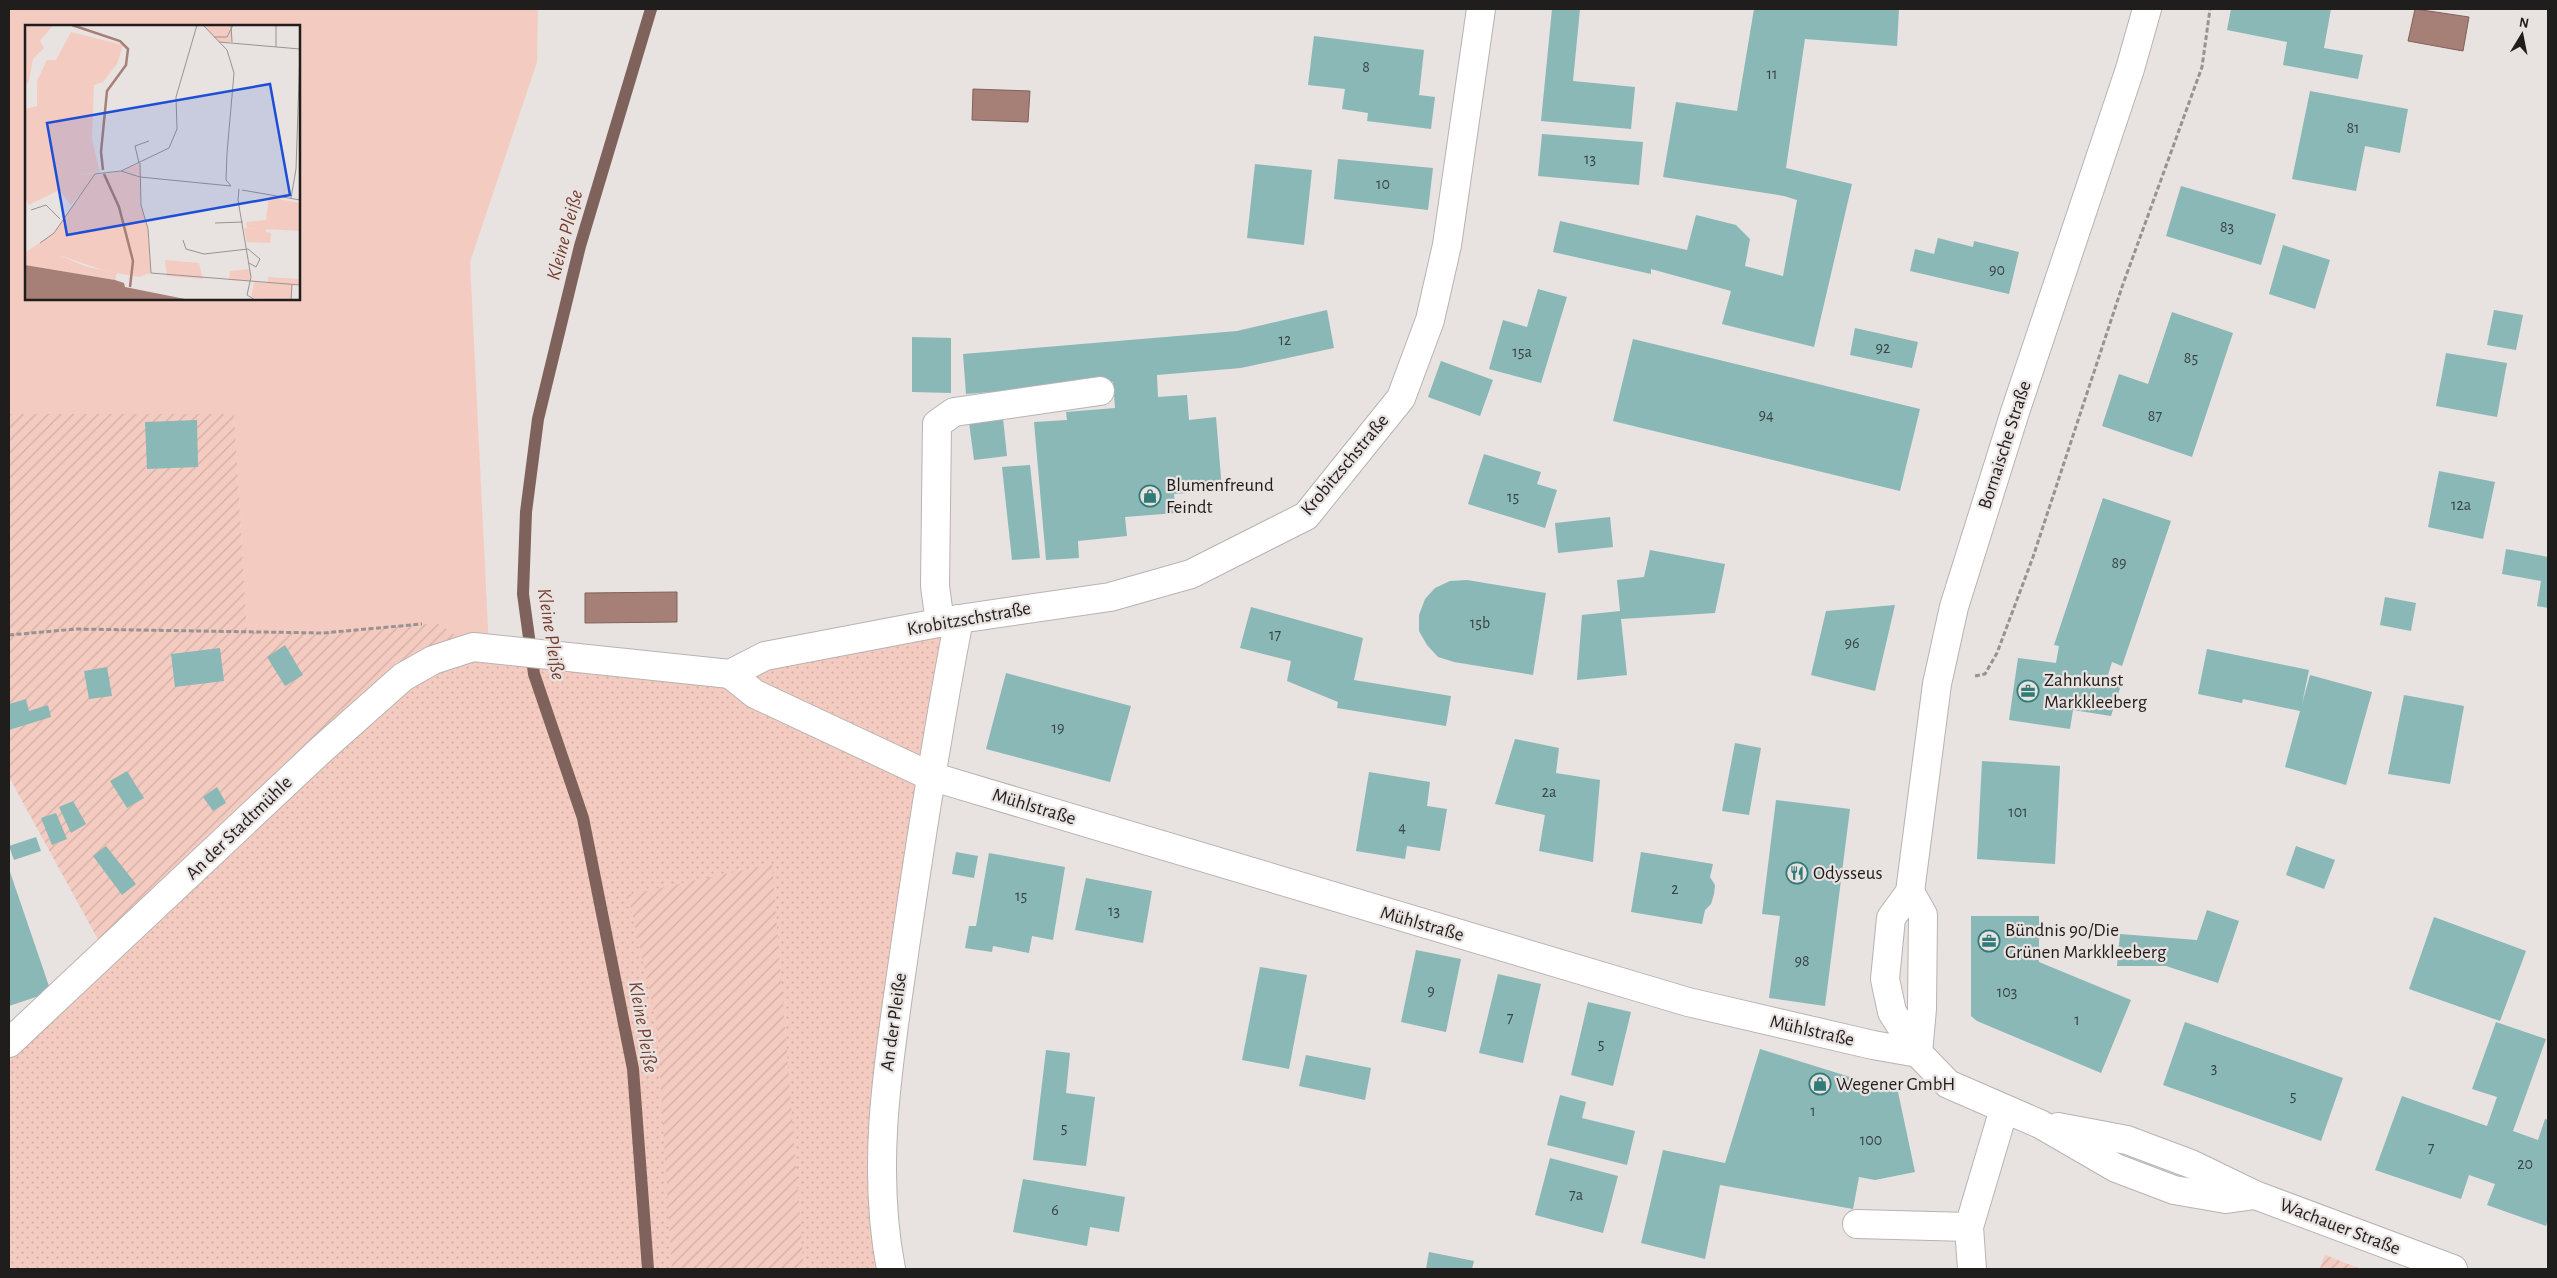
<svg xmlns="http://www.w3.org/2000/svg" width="2557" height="1278" viewBox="0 0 2557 1278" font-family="'Alegreya Sans',sans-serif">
<defs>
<pattern id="park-dots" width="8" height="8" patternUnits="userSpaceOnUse" patternTransform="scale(1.25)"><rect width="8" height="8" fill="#f4cbc0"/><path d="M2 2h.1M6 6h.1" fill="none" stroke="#d1aea5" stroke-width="1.8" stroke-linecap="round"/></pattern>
<pattern id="garden-furrows" width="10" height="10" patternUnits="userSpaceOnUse" patternTransform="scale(1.25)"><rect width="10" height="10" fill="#f4cbc0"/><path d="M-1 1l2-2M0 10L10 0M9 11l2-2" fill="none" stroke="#d1aea5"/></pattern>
</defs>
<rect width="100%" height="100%" fill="#e8e2e0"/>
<path fill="#f4cbc0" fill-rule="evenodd" d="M 9,9 L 538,9 L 537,62 L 470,262 L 489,649 L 323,633 L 247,632 L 234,414 L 9,414 ZM 26,26 L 299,26 L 299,299 L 26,299 Z"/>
<polygon fill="url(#park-dots)" points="959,619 884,1096 891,1269 9,1269 9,1043 403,677 473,647 676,669"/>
<g fill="url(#garden-furrows)">
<polygon points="9,414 234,414 247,632 323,633 437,623 473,647 433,660 106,954 9,777"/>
<polygon points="772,864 804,1269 672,1269 657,1025 628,895"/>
<polygon points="2325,1255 2361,1269 2320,1269"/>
</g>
<g fill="#a68076" stroke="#7e625b">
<polygon points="2415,9 2469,17 2463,51 2408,41"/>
<polygon points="973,89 1030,91 1028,122 972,120"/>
<polygon points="677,592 677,622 585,623 585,593"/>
</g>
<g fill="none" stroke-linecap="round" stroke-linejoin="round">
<polyline stroke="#7e625b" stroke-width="12" points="648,1269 633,1069 583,818 534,674 523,594 526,512 538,419 580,246 651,9"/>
</g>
<g fill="#89b8b7">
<polygon points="1552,9 1580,9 1573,81 1635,87 1631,129 1541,121"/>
<polygon points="1754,9 1899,9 1897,46 1805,39 1786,168 1852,184 1814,347 1722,324 1731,291 1651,269 1651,274 1553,252 1560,221 1687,250 1696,215 1736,225 1750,239 1745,266 1783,276 1797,200 1784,196 1663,177 1676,102 1737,111"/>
<polygon points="2231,9 2331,9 2324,48 2363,55 2358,79 2283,65 2287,42 2227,30"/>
<polygon points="1314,36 1424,50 1419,95 1435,97 1431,129 1367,121 1368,113 1342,109 1345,89 1308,85"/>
<polygon points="2310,91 2408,109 2400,153 2365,146 2356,191 2292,179"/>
<polygon points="1542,134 1643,142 1639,185 1538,176"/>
<polygon points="1338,159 1433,168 1428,210 1334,199"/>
<polygon points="1255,164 1312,170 1304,245 1247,238"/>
<polygon points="2181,186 2276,214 2261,265 2166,236"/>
<polygon points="1938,238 1973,247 1974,241 2019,252 2009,294 1910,271 1915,249 1934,254"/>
<polygon points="2283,245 2330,260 2315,309 2269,294"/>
<polygon points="1538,289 1567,297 1541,383 1489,369 1503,320 1527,327"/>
<polygon points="1327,310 1334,348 1241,368 1157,375 1158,397 1187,395 1189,420 1216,417 1222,490 1174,494 1176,513 1125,517 1127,536 1078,541 1079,558 1046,560 1034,422 1067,420 1066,412 1115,408 1113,382 966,394 963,354 1237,331"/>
<polygon points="2494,310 2523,315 2516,350 2487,345"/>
<polygon points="2172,312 2233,333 2192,457 2102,426 2119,374 2148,384"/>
<polygon points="1855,328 1918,342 1912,368 1850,355"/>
<polygon points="912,337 951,338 951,393 912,392"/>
<polygon points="1633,339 1920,409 1900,491 1613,421"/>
<polygon points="2446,353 2507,363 2497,417 2436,406"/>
<polygon points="1441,361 1493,380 1480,416 1428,397"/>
<polygon points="1003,418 1007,456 974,460 969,422"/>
<polygon points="197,420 198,467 147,469 145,422"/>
<polygon points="1484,454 1541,472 1537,484 1557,490 1545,528 1468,504"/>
<polygon points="1030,465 1040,558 1012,560 1002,467"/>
<polygon points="2439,471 2495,482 2483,539 2428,527"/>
<polygon points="2103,498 2171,521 2122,666 2112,662 2107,678 2122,682 2111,716 2073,710 2070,729 2009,720 2018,658 2056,663 2059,646 2054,645"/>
<polygon points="1610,517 1613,547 1558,553 1555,523"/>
<polygon points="2506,549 2548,557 2548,608 2537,606 2541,581 2502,574"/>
<polygon points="1650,550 1725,564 1715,613 1621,619 1627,675 1577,680 1582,615 1620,611 1617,580 1644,577"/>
<polygon points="1467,580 1546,593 1533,675 1454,662 1438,657 1427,645 1419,631 1419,615 1425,599 1435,588 1450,581"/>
<polygon points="2385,597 2416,603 2411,631 2380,625"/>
<polygon points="1895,605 1875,691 1811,675 1826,611"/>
<polygon points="1251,607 1363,638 1354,680 1451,696 1446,726 1337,708 1338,702 1287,681 1291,661 1240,648"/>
<polygon points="285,645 303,675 285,686 267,657"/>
<polygon points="220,648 224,681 175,687 171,654"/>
<polygon points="2207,649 2309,670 2302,704 2310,675 2372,692 2346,785 2285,767 2300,711 2243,699 2242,703 2198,694"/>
<polygon points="107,667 112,696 89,699 84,671"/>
<polygon points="1006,673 1131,706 1110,782 986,749"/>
<polygon points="2404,695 2464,706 2450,784 2388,774"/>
<polygon points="26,699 29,711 48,705 51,717 9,730 9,704"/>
<polygon points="1515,739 1559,748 1556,773 1600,780 1593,862 1539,851 1545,815 1495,804"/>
<polygon points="1735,743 1761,748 1749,815 1722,811"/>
<polygon points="1982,761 2060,766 2055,864 1977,859"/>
<polygon points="127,771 144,798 127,808 110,781"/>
<polygon points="1369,772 1430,782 1427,806 1447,809 1440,851 1407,846 1405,859 1356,851"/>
<polygon points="217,787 226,803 213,811 203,797"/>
<polygon points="1776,800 1850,809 1825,1006 1769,998 1780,916 1762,914"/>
<polygon points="73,801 86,824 71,833 59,807"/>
<polygon points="56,813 67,839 52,845 41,818"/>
<polygon points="36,837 41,851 14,860 9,846"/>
<polygon points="106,846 136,884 122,895 93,856"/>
<polygon points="2296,846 2335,860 2324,889 2286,875"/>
<polygon points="956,852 978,856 974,878 952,874"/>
<polygon points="1641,852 1713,864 1710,877 1715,885 1714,894 1711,904 1705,910 1702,924 1631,912"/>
<polygon points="989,853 1065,867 1053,940 1032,936 1029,953 993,946 992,952 965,948 969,926 976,926"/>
<polygon points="9,869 51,992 9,1006"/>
<polygon points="1086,878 1152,891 1143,943 1075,930"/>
<polygon points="2207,910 2239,921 2218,983 2166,966 2117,966 2120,934 2197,940"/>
<polygon points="1971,916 2039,916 2039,962 2131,1000 2101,1073 1977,1021 1971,1016"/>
<polygon points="2434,917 2526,951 2500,1021 2409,989"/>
<polygon points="1416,950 1461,959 1446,1032 1401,1022"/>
<polygon points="1260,967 1307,975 1289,1069 1242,1060"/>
<polygon points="1498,974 1541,984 1523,1063 1479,1053"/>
<polygon points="1588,1002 1631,1012 1613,1086 1571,1075"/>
<polygon points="2185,1022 2343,1078 2321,1141 2163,1085"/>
<polygon points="2496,1022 2546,1039 2513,1131 2538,1140 2545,1119 2548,1120 2548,1219 2546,1226 2487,1205 2495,1184 2469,1175 2461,1199 2375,1170 2402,1096 2487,1126 2497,1097 2472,1089"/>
<polygon points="1760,1049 1898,1092 1915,1172 1875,1180 1859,1177 1853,1209 1720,1185 1705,1259 1641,1243 1663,1150 1725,1163"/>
<polygon points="1046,1050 1070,1053 1066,1093 1095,1097 1086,1166 1033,1160"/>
<polygon points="1306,1055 1371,1068 1365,1100 1299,1086"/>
<polygon points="1560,1095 1586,1102 1582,1118 1635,1131 1627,1165 1547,1145"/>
<polygon points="1550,1158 1618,1176 1603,1233 1535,1215"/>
<polygon points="1023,1179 1125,1197 1119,1232 1090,1227 1087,1246 1013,1232"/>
<polygon points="1429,1252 1474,1261 1472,1269 1426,1269"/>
</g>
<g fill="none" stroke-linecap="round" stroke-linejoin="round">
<g stroke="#b8b3b1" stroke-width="30">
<g id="minor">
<polyline points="940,623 935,586 937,424 954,412 1100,391"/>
<polyline points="730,674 755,694 930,776 1688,1002 1873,1045 1918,1053"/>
<polyline points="730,674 765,656 959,619 1110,597 1191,574 1306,516 1401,398 1430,320 1447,245 1481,9"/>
<polyline points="9,1043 322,749 403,677 433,660 473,647 730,674"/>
<polyline points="1857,1224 1969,1227"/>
<path d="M 891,1269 C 870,1161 890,1054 905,947 C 921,837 938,728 959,619"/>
<polyline points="1972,1269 1969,1227 2004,1109"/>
</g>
</g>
<g stroke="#b8b3b1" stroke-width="30">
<g id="major">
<polyline points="2147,9 2130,69 2015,412 1954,607 1937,684 1910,892 1891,918 1885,979 1892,1012 1918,1053 1948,1084 2040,1124 2116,1168 2174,1190 2226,1199 2255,1195"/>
<polyline points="1910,892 1923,915 1922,1009 1918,1053"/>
<polyline points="2058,1127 2127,1140 2191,1164 2255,1195 2453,1269"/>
</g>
</g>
<g stroke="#989392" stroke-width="3" stroke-dasharray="5 2.5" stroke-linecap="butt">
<polyline points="9,635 76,629 323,633 422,624"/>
<polyline points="1975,676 1985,674 1997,653 2033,557 2122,287 2202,67 2210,9"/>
</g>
<use href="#minor" stroke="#fff" stroke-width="28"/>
<use href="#major" stroke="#fff" stroke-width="28"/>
</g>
<defs>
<g id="shop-ring" transform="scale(1.125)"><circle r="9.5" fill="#e8e2e0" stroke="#307a78" stroke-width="1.5"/><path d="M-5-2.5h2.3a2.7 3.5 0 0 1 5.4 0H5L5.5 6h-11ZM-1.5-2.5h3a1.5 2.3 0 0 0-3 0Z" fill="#307a78"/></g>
<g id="office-ring" transform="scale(1.125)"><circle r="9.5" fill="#e8e2e0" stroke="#307a78" stroke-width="1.5"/><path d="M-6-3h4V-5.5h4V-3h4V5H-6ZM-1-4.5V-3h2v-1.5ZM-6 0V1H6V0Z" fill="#307a78"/></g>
<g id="restaurant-ring" transform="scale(1.125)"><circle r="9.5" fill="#e8e2e0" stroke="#307a78" stroke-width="1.5"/><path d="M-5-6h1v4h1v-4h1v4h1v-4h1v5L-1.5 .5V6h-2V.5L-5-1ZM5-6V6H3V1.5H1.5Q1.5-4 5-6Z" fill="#307a78"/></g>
</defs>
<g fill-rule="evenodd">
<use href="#shop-ring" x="1150" y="496"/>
<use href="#office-ring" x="2028" y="691"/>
<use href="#restaurant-ring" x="1797" y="873"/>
<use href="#office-ring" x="1989" y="941"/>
<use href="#shop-ring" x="1820" y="1084"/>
</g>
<g text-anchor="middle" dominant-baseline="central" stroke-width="4.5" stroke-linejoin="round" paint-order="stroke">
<g font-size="16" fill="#3a4444">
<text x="1366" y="67">8</text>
<text x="1772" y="74">11</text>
<text x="2353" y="128">81</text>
<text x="1590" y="159">13</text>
<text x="1383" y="184">10</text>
<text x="2227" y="227">83</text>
<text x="1997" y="270">90</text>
<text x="1285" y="340">12</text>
<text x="1883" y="348">92</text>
<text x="1522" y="352">15a</text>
<text x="2191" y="358">85</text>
<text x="1766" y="415">94</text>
<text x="2155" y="416">87</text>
<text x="1513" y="497">15</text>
<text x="2461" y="505">12a</text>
<text x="2119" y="563">89</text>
<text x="1480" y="623">15b</text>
<text x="1275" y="635">17</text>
<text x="1852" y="643">96</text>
<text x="1058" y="728">19</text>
<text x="1549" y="792">2a</text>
<text x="2018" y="812">101</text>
<text x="1402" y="827">4</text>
<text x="1675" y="889">2</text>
<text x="1021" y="896">15</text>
<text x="1114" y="911">13</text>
<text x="1802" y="961">98</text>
<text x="1431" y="991">9</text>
<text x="2007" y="992">103</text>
<text x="1510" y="1018">7</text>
<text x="2077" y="1020">1</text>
<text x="1601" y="1044">5</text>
<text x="2214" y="1068">3</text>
<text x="2293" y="1096">5</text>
<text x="1813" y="1111">1</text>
<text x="1064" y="1128">5</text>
<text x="1871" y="1140">100</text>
<text x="2431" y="1148">7</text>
<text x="2525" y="1164">20</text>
<text x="1576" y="1195">7a</text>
<text x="1055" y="1210">6</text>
</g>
<g font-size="19" fill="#201d1d" stroke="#e8e2e0">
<text transform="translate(2005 445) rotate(-72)">Bornaische Straße</text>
<text transform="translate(1345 465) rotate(-50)">Krobitzschstraße</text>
<text transform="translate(969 619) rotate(-10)">Krobitzschstraße</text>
<text transform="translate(1034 807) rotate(17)">Mühlstraße</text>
<text transform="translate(239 828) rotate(-44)">An der Stadtmühle</text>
<text transform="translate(1422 924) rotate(16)">Mühlstraße</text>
<text transform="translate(894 1022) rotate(-82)">An der Pleiße</text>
<text transform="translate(1812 1031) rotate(13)">Mühlstraße</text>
<text transform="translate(2340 1227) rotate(21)">Wachauer Straße</text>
</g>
<g font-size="19" fill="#201d1d" stroke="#e8e2e0" text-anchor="start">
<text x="1166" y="485">Blumenfreund<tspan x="1166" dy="22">Feindt</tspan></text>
<text x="2044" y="680">Zahnkunst<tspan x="2044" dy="22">Markkleeberg</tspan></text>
<text x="1813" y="873">Odysseus</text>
<text x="2005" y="930">Bündnis 90/Die<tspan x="2005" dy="22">Grünen Markkleeberg</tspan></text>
<text x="1836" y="1084">Wegener GmbH</text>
</g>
<g font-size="20" font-style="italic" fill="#753e30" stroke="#e8e2e0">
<text transform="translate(565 235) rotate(-75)">Kleine Pleiße</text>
<text transform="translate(551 634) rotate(81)">Kleine Pleiße</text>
<text transform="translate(643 1027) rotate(80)">Kleine Pleiße</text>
</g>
</g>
<g transform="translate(25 25)">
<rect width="275" height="275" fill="#e8e2e0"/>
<path d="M 0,0 L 28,0 L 15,16 L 19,23 L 8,34 L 4,56 L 0,61 ZM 46,7 L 98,20 L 92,39 L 78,57 L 69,60 L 67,114 L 75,147 L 53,150 L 18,137 L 0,140 L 0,84 L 12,81 L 12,56 L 22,35 L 31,35 ZM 219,203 L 241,204 L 241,207 L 246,208 L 245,218 L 222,217 ZM 140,235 L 174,238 L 178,254 L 142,251 ZM 225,244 L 225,256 L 204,255 L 205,246 ZM 243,252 L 275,254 L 275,260 L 267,260 L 266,275 L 226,273 L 229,257 L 243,258 Z" fill="#f4cbc0"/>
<path d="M 34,230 L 62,242 L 92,248 L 90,255 L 0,240 L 0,233 Z" fill="#f4cbc0"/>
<path d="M 178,0 L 206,0 L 207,17 L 194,17 ZM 115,138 L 116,180 L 123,204 L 126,248 L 114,252 L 81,246 L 34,230 L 2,234 L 1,227 L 29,208 L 68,151 L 96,146 Z" fill="#f4cbc0"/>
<path d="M 49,131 L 54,150 L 73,148 L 46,180 L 34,165 L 4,180 L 0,172 L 0,140 ZM 103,162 L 116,214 L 118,239 L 110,240 L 91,167 ZM 244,172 L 275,178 L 275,206 L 222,203 L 221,197 L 241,195 Z" fill="#f4cbc0"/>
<path d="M 0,240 L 90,255 L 99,258 L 100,262 L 165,275 L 0,275 Z" fill="#a68076"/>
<path fill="none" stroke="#a68076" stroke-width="2.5" d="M 47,0 L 95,16 L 103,24 L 101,40 L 82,66 L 76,127 L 78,145M 79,149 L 94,182 L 108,236 L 105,262"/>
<path fill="none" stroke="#989392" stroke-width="1" d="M 178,0 L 202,25 L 209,48 L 202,128 L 201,155 L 206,161M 206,0 L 207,17M 189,12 L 202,12 L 208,0M 194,17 L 275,24M 251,22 L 251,0M 114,138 L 110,121 L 124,116M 115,138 L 116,180 L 123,204 L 126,248 L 275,260M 96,146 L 115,152 L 206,161M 214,164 L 213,175 L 226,252 L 222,270 L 230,275M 217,165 L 275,175M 266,173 L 271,144 L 275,26M 6,185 L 21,180 L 35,194M 190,198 L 218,197M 158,215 L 161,224 L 179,229 L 223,224M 15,218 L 29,208 L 70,149 L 96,146 L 144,123 L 152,104 L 151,72 L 172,0M 223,224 L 235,234 L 231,242 L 224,238M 266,275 L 267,260"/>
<path fill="#1d4ed8" fill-opacity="0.15" stroke="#1d4ed8" stroke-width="2.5" d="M 245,59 L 265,170 L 42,210 L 22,98 Z"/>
<rect width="275" height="275" fill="none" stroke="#201d1d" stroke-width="2.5"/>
</g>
<rect width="2557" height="1278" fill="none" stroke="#201d1d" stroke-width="20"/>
<g transform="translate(2522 35) rotate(10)" stroke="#e8e2e0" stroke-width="4" paint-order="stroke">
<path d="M0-4L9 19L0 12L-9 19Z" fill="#201d1d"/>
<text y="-8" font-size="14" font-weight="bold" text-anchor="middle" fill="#201d1d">N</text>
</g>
</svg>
